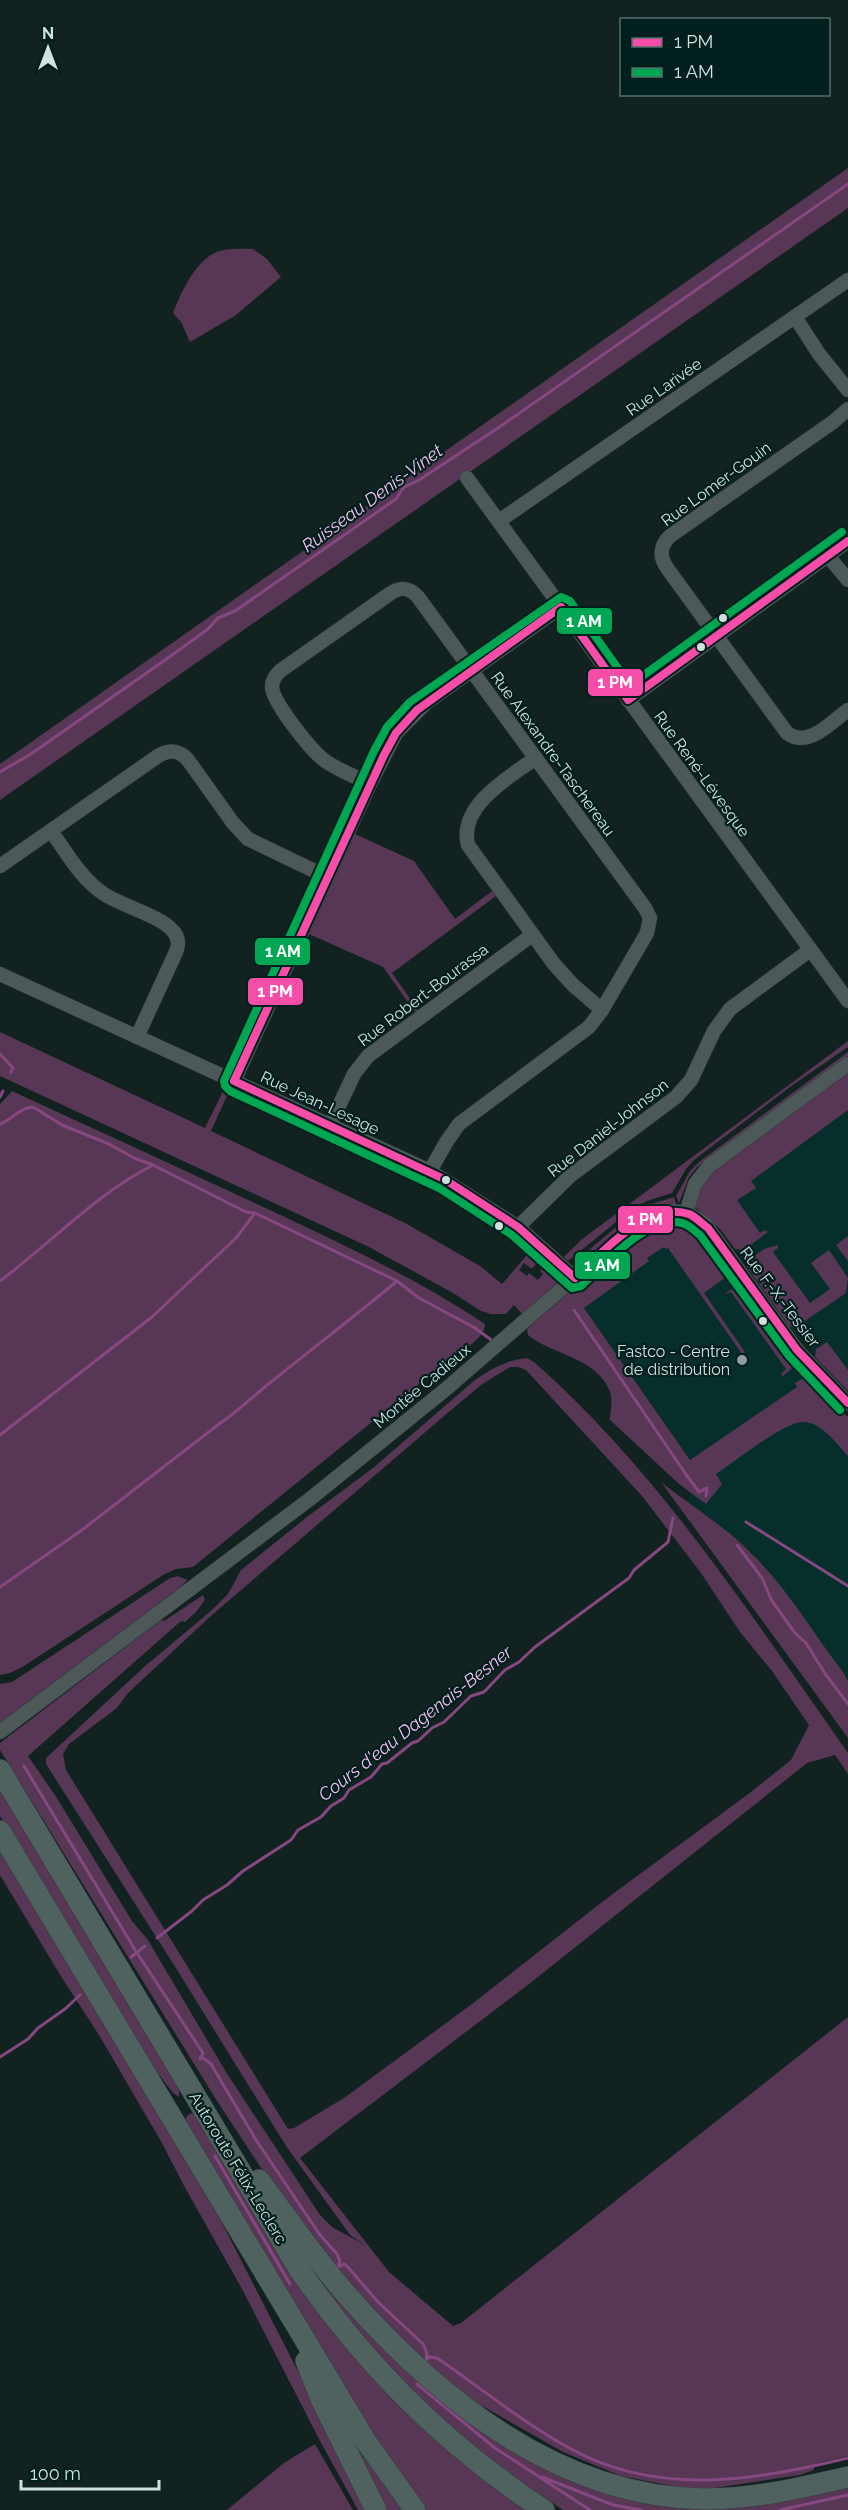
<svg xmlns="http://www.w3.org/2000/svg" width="848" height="2510" viewBox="0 0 848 2510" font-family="Raleway,sans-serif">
<rect width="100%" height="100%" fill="#112220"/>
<g fill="#062f2b">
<polygon points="848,1110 848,1391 793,1331 721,1229 713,1222 728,1198"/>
<polygon points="664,1220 687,1224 692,1227 694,1233 701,1235 788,1355 817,1385 848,1435 848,1679 769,1572 754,1555 711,1518 687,1504 698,1471 571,1289 641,1229 644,1230"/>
</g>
<g fill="#583655" fill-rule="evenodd">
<polygon points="848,168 848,208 0,800 0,764"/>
<path d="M 253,249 L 267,259 L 281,277 L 236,315 L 190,342 L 181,322 L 173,313 C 181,292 197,257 220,251 C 230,248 243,249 253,249 Z"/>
<polygon points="355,834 414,861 455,919 492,891 496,896 392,973 418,1010 415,1012 383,967 309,934"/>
<polygon points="0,1032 205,1128 226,1085 231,1087 211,1131 405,1223 480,1266 502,1284 533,1248 536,1254 538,1252 542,1256 532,1269 524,1263 519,1270 527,1276 529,1273 538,1280 543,1274 540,1271 548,1261 557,1271 559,1281 522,1314 514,1305 506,1314 491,1314 481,1311 453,1293 369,1247 0,1076"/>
<polygon points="848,1041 848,1047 790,1087 694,1160 686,1169 672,1193 647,1201 632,1209 568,1261 564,1257 581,1240"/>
<polygon points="848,1052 848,1056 697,1167 689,1177 679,1203 676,1196 690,1171 699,1162"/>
<path d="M 848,1072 L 848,1110 L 751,1181 L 756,1188 L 737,1200 L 760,1233 L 765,1230 L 768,1232 L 744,1250 L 735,1249 L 720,1229 L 696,1208 C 693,1192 705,1180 715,1169 Z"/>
<path d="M 12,1091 C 99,1131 186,1171 272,1211 C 346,1246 418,1279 485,1324 C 484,1340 463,1349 451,1358 L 193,1567 L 176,1569 L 163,1575 L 24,1666 L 10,1673 L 0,1675 L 0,1104 Z"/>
<path d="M 674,1197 L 676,1204 C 637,1206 611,1237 583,1261 L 572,1264 L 632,1214 L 648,1205 Z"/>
<path d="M 664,1220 C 695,1217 712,1250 729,1273 L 726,1277 L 704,1293 L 745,1352 L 742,1354 L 668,1248 L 666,1249 L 664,1247 L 647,1258 L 649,1261 L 584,1308 L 690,1460 L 797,1387 L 795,1383 L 808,1376 L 848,1417 L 848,1456 C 837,1444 822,1423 804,1422 C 786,1420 733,1463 716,1474 L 722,1484 L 706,1504 L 679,1484 L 610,1420 C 610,1412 613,1400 610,1392 C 597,1357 552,1355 528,1335 L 527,1329 L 641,1229 L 644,1230 Z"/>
<polygon points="848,1236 848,1261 836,1245"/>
<polygon points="778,1245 778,1248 773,1252 810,1303 830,1289 811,1263 829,1250 848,1278 846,1293 796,1327 790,1327 747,1267 748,1261 764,1249"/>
<polygon points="738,1285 797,1364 783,1376 781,1374 786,1369 731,1292 724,1294"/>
<polygon points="827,1342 848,1370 848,1391 815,1357 816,1349"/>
<path d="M 527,1358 L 534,1362 C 660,1473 752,1617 848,1753 L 848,1774 L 835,1755 L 807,1763 L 529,1984 L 300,2158 L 389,2272 L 453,2326 L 461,2323 L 848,2017 L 848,2456 L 814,2464 L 814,2470 L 800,2475 L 715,2488 L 683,2488 L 621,2476 L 563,2452 L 470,2399 L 431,2369 L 335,2272 L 269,2180 L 217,2101 L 0,1750 L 0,1743 L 161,1620 L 164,1621 L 203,1595 L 205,1600 L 196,1612 L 185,1622 L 181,1621 L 28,1756 L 55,1795 L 132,1921 L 148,1940 L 226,2072 L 320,2215 L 332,2227 L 365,2245 L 350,2235 L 286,2146 L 174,1965 L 46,1764 L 46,1758 L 144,1667 L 212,1610 L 228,1594 L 241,1570 L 307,1517 L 373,1468 L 475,1380 C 491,1369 506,1360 527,1358 ZM 510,1367 L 518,1367 L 526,1370 L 642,1496 L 701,1573 L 740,1632 L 772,1671 L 809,1725 L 791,1760 L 751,1792 L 602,1902 L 472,2004 L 344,2098 L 294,2128 L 288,2129 L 66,1770 L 63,1754 L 69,1744 L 117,1708 L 127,1694 L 212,1615 L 450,1411 L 481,1385 Z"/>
<path d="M 661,1482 C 691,1506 725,1526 752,1554 C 787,1588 813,1633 843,1672 L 848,1681 L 848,1738 Z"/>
<polygon points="178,1576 187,1580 184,1584 0,1726 0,1684 12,1682 170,1578"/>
<polygon points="0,1783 179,2085 179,2097 173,2093 138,2047 0,1816"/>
<polygon points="0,1848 220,2219 369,2510 358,2510 319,2439 242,2289 183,2184 162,2143 99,2035 62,1978 0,1875"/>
<polygon points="195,2113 297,2277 531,2510 425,2510 389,2463 185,2119 189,2114"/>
<polygon points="300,2249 396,2356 621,2495 848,2484 848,2510 563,2510 500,2467 440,2418 356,2331 313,2273"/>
<polygon points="338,2414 404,2510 382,2510"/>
<polygon points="315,2444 353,2510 227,2510 284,2463"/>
</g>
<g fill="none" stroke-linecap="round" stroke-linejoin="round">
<g stroke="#854880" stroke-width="3">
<polyline points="0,772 31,754 175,653 208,629 218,618 235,611 396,499 404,487 419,480 498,428 848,184"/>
<polyline points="0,1054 13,1068 11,1072"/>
<polyline points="0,1097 3,1091"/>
<path d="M 0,1124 C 13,1119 19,1108 33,1107 L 62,1125 L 109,1144 L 134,1158 L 153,1165 L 246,1212 L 255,1213"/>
<path d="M 0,1281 C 51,1243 96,1194 153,1165"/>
<polyline points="397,1281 419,1298 475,1328 494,1342"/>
<polyline points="574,1310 685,1473 699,1492 707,1488 706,1496"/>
<path d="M 0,1435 L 152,1317 L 236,1238 L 255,1213 L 397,1281 C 354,1317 309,1351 266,1386 C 250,1399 236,1413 219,1424 L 82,1530 L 0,1587"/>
<polyline points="746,1522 848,1586"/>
<polyline points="737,1545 762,1578 772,1601 795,1633 806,1643 826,1675 848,1704"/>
<path d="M 24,1766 L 137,1953 L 203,2053 L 200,2059 L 203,2058 L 211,2064 L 256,2140 L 320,2235 L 337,2254 L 340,2261 L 338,2267 L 344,2264 L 347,2266 L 378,2302 L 423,2344 L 427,2353 L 426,2360 L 429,2357 L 437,2358 C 481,2388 522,2422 569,2448 C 657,2497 755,2481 848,2458"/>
<polyline points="157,1938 192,1911 203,1900 227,1885 243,1871 291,1840 298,1830 321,1817 331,1806 344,1798 349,1790 371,1777 382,1764 387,1763 412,1743 418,1741 432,1728 444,1722 471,1696 484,1692 505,1670 519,1662 535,1647 629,1578 634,1570 668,1542 673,1518"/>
<polyline points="131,1957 145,1946"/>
<polyline points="0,2057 28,2039 38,2028 65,2009 80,1995"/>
<polyline points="215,2156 290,2284"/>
<polyline points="417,2384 495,2448 590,2510"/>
<polyline points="542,2477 613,2505 641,2510"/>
<polyline points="780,2510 848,2495"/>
</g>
<g stroke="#323e3c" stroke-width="15">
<g id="minor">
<polyline points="795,317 819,354 848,390"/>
<path d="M 848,409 L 833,422 L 670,536 C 660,546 659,556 667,568 L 787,733 C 808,749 831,722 848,710"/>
<polyline points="467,478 848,1001"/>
<polyline points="499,521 848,280"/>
<polyline points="828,556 848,580"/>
<polyline points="628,700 848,541"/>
<path d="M 536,758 C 509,777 458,806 468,845 L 554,964 L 573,985 L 602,1010"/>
<path d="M 370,784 C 355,776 337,770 324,760 C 311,750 273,703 272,687 C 272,680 275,676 280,671 L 388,595 C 399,587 408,586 418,597 L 645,908 L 650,918 L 647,933 L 602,1010 L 589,1027 L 459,1124 L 447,1141 L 430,1171"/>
<path d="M 51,831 C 67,853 81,879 104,894 C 122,906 161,916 173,931 C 179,937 179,945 176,952 L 137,1037"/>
<path d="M 0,866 L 158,756 C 170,749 179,750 188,760 L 233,823 L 248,839 L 327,877"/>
<polyline points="0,974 430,1171 518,1227 575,1278"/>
<polyline points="234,1081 370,784 396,733 426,703 561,607"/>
<polyline points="330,1125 354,1074 368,1056 532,935"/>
<polyline points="686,1213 695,1184 709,1166 848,1064"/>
<polyline points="518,1227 570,1176 676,1097 691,1080 714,1031 730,1009 810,950"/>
<path d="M 0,1732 L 310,1499 L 446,1389 L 632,1228 C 655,1209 681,1204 705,1224 L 797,1350 L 848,1403"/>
</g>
</g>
<g stroke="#323e3c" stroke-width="22">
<g id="highway">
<path d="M 0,1770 L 299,2269 C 365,2365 446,2446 544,2510"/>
<polyline points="0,1831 365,2440 415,2510"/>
<path d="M 259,2180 C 288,2218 315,2259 347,2295 C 438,2399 560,2497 704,2499 C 754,2499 800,2488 848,2477"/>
<polyline points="306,2361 321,2399 376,2510"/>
</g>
</g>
<use href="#minor" stroke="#4d5958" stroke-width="14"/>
<use href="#highway" stroke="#4f6260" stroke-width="21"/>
<g stroke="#011f1d" stroke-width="12">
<path id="bus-1" d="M 848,541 L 628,700 L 561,607 L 417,710 L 396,733 L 384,755 L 234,1081 L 444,1179 L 518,1227 L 575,1278 C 603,1252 647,1200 689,1214 C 696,1217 702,1224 708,1228 L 797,1350 L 848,1403"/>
</g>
<g stroke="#011f1d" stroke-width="12">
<path id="bus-2" d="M 840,1410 L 789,1356 L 700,1235 C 696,1232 691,1227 685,1224 C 651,1211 604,1265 581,1286 L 572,1288 L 512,1235 L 439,1188 L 230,1091 L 225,1086 L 224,1081 L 374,751 L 387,727 L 410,702 L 561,597 L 570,601 L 630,685 L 842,532"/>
</g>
<use href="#bus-1" stroke="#f54da8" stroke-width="8"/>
<use href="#bus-2" stroke="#00a651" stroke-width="8"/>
</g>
<g fill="#d0e1de" stroke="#011f1d" stroke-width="2">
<circle cx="723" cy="618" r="5"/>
<circle cx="701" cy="647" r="5"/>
<circle cx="446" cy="1180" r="5"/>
<circle cx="499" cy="1226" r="5"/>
<circle cx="763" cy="1321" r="5"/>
</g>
<circle fill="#8d9e9c" stroke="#011f1d" stroke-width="2" cx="742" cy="1360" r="6"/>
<g text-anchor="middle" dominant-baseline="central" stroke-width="4.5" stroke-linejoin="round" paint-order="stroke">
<g font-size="16" fill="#d0e1de" stroke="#011f1d">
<text transform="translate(664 387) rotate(-35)">Rue Larivée</text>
<text transform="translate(716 484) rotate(-36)">Rue Lomer-Gouin</text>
<text transform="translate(553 754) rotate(54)">Rue Alexandre-Taschereau</text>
<text transform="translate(702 774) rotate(54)">Rue René-Lévesque</text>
<text transform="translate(423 995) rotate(-37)">Rue Robert-Bourassa</text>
<text transform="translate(320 1103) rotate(25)">Rue Jean-Lesage</text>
<text transform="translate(608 1128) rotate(-38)">Rue Daniel-Johnson</text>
<text transform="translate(780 1297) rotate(53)">Rue F.-X.-Tessier</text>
<text transform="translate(422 1386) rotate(-40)">Montée Cadieux</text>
<text transform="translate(238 2168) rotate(59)">Autoroute Félix-Leclerc</text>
</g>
<g font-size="16" fill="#d0e1de" stroke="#011f1d" text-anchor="end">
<text x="730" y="1351">Fastco - Centre<tspan x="730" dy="18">de distribution</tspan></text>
</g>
<g font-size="18" font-style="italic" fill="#f9bff0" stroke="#011f1d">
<text transform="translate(372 498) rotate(-36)">Ruisseau Denis-Vinet</text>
<text transform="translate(415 1723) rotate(-38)">Cours d'eau Dagenais-Besner</text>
</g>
</g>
<g stroke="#011f1d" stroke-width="2">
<rect x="556" y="607" width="57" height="28" rx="6" fill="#00a651"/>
<rect x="587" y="668" width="57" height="29" rx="6" fill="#f54da8"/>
<rect x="254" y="937" width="57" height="29" rx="6" fill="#00a651"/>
<rect x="247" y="977" width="57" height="29" rx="6" fill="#f54da8"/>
<rect x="617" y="1205" width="57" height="29" rx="6" fill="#f54da8"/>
<rect x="574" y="1251" width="57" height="29" rx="6" fill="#00a651"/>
</g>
<g font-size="16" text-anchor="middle" font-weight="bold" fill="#fff">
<text x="584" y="627">1 AM</text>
<text x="615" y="688">1 PM</text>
<text x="283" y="957">1 AM</text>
<text x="275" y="997">1 PM</text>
<text x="645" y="1225">1 PM</text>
<text x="602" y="1271">1 AM</text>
</g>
<rect x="620" y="18" width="210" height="78" fill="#011f1d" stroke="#546d6a" stroke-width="1.5"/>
<rect x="632" y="38" width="30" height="9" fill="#f54da8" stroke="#546d6a" stroke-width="1.5"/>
<text x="674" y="48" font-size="18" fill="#d0e1de">1 PM</text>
<rect x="632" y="68" width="30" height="9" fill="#00a651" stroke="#546d6a" stroke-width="1.5"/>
<text x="674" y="78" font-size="18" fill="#d0e1de">1 AM</text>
<g transform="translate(48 48)" stroke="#011f1d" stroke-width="4.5" paint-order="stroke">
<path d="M0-4.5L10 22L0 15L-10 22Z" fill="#d0e1de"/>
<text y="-9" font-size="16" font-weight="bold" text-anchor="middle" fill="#d0e1de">N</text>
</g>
<path d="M21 2480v9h138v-9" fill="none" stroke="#d0e1de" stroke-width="3"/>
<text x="30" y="2480" font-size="18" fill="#d0e1de" stroke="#011f1d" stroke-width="4.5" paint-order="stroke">100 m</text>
</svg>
